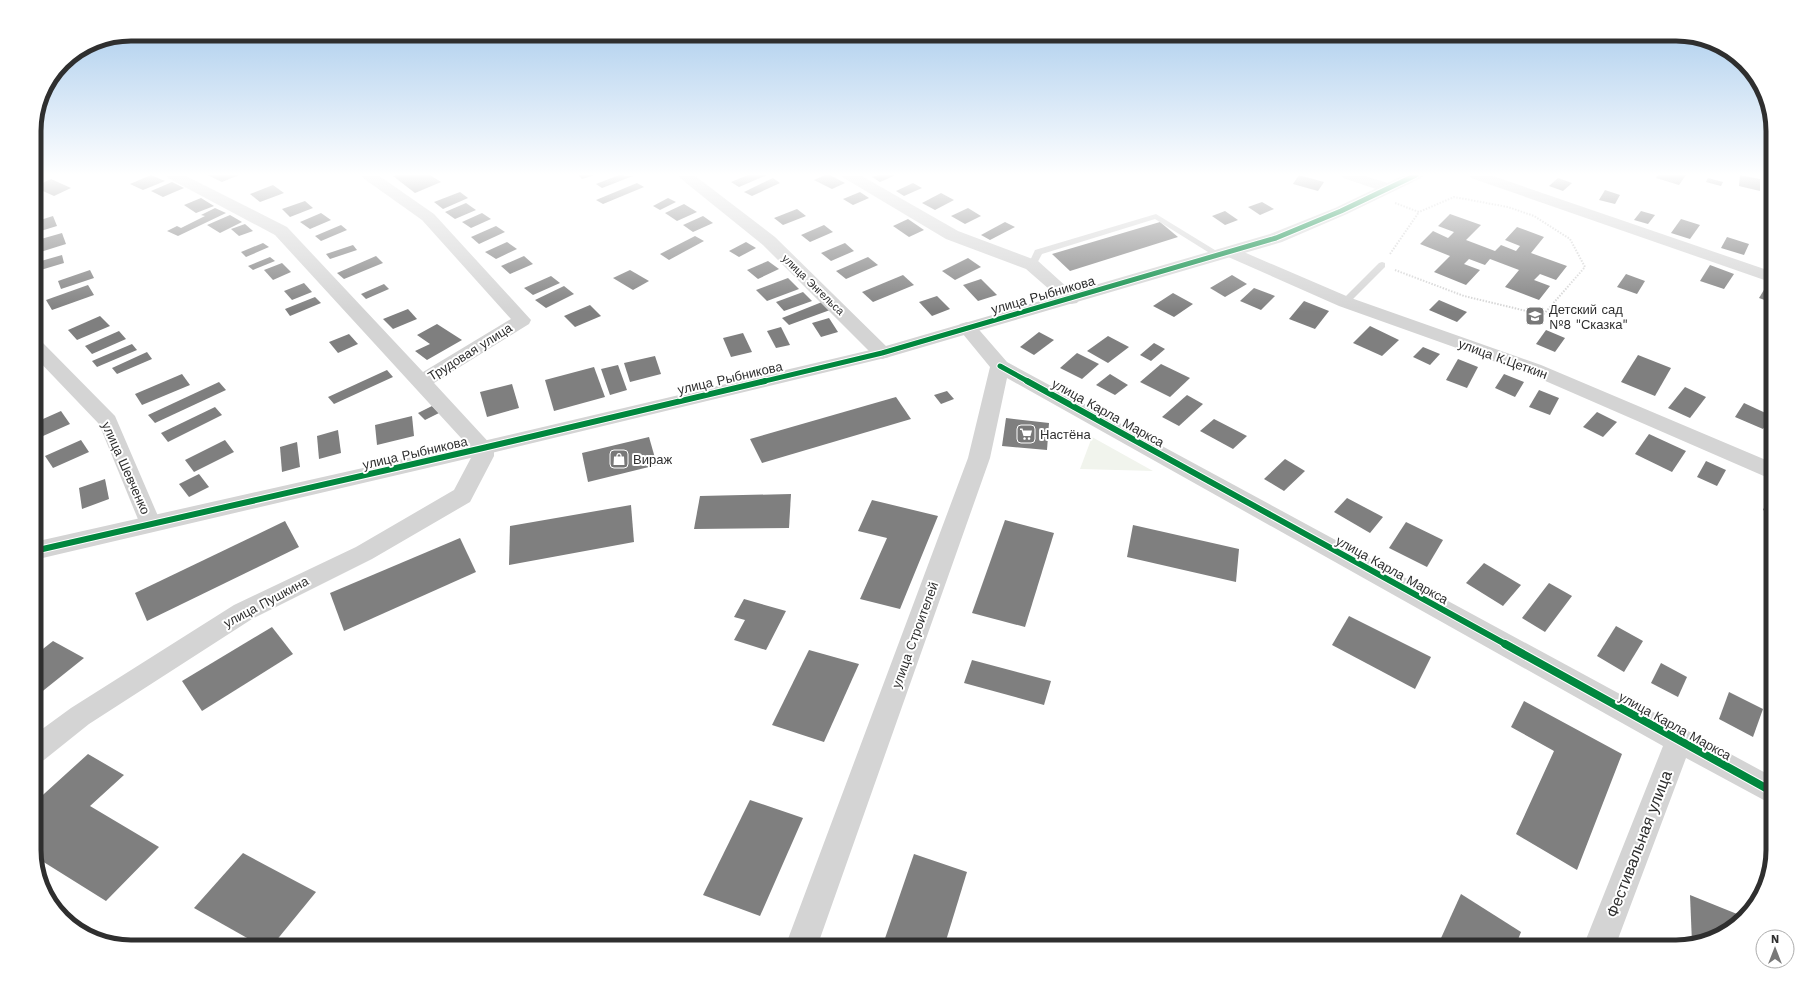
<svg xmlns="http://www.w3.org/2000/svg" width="1807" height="981" viewBox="0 0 1807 981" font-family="'Work Sans',sans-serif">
<rect width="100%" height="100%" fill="#fff"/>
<polygon fill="#f1f4ed" points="1092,437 1153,471 1154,471 1080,469"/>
<g fill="#7f7f7f">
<polygon points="151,175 165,181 143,190 130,184"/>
<polygon points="207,175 239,175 222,182"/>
<polygon points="397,175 430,175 441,182 415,193 393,176"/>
<polygon points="578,175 595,175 582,179"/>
<polygon points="619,175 633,176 602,188 596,184"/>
<polygon points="748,175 767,175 739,187 731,182"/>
<polygon points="825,175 830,175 845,183 832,189 814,180"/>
<polygon points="878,175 896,175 880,182 872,177"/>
<polygon points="1299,175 1324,182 1318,191 1293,184"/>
<polygon points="1658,175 1686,175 1679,185 1656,178"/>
<polygon points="1740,175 1760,179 1760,191 1739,186"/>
<polygon points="773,178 780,183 752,196 744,192"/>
<polygon points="1558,178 1572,183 1563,191 1549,186"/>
<polygon points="1708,178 1723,182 1721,186 1706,182"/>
<polygon points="51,179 71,188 54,196 34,187"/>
<polygon points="1769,181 1773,182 1773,197 1768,195"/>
<polygon points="172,182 184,188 163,197 151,191"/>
<polygon points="637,183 644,187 603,204 596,200"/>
<polygon points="913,183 922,188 904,196 896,191"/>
<polygon points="273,185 284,193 260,202 250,194"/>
<polygon points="1605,190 1620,195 1615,204 1599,200"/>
<polygon points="460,192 468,198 443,209 434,202"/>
<polygon points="860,192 869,198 853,205 843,199"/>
<polygon points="941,193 954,200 935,210 922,203"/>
<polygon points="201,198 214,206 196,213 184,205"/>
<polygon points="668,198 676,202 660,210 653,206"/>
<polygon points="305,201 313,208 290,217 282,209"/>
<polygon points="1262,202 1274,209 1260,215 1248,207"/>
<polygon points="466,203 476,210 455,219 445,212"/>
<polygon points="684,204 697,212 677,221 665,213"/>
<polygon points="215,208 226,213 178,236 167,231 177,226 181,228 205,216 201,215"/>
<polygon points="968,208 981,216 965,224 951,216"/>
<polygon points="797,209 806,216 783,225 774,218"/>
<polygon points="1225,211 1238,220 1225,225 1212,216"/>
<polygon points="1641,211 1655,215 1648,224 1634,220"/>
<polygon points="321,213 331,220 310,229 300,222"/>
<polygon points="482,213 491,219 471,228 462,222"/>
<polygon points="1450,214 1481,225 1466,240 1495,251 1501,245 1516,251 1520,246 1505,240 1517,227 1544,237 1531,253 1567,266 1556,280 1540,274 1534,280 1550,286 1539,300 1505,287 1519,270 1490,259 1485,265 1469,259 1464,264 1480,270 1466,285 1434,272 1450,256 1420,244 1433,231 1448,238 1454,232 1438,226"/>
<polygon points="230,215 242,222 220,233 207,225"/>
<polygon points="53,216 57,226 34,233 34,222"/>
<polygon points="703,216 713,223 693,232 683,225"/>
<polygon points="908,219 924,230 909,237 893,226"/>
<polygon points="1681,219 1700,225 1690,239 1671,233"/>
<polygon points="1005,222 1015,227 990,240 981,235"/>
<polygon points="1160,222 1178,237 1070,271 1052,254"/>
<polygon points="245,224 253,231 239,236 231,229"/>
<polygon points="341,225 347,230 321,241 315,236"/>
<polygon points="824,225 833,232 810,242 801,235"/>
<polygon points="496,226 505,232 479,244 471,237"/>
<polygon points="62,233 66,244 34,254 34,241"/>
<polygon points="695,236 704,241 669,260 660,254"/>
<polygon points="1727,237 1749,244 1744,255 1721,248"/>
<polygon points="507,242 517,249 496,259 485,252"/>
<polygon points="746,242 756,248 739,257 729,251"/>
<polygon points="263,243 269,247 246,257 241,252"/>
<polygon points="845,243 854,251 831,261 821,253"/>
<polygon points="353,245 357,250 330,259 326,254"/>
<polygon points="1769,251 1773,252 1773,265 1764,262"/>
<polygon points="62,255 64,263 34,272 34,263"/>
<polygon points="376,256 383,263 344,279 337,273"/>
<polygon points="524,256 533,264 510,274 501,266"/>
<polygon points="270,257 275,261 253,270 248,266"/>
<polygon points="868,257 878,265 846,279 836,271"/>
<polygon points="968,258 981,267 955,280 942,271"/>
<polygon points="768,261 779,269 758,279 747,270"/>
<polygon points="282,263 291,272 273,280 264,270"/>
<polygon points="1710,265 1734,274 1724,289 1700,281"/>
<polygon points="90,270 94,278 61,289 58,281"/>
<polygon points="630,270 649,281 633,290 613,278"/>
<polygon points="1626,274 1645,281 1637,294 1617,287"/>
<polygon points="903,275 914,285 873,302 862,292"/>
<polygon points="1232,275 1247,284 1225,297 1210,288"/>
<polygon points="551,276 560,283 533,295 524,288"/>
<polygon points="788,278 799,289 767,301 756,290"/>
<polygon points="981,279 997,295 978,301 963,285"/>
<polygon points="304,283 312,292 292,300 284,291"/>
<polygon points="384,284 389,289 366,299 361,294"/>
<polygon points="88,285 94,295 52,310 46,300"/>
<polygon points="1767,285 1773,287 1773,303 1759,298"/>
<polygon points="564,286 574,294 546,308 535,300"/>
<polygon points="1254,288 1275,296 1261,310 1240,301"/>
<polygon points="803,292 812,301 784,311 776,302"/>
<polygon points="1173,293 1193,304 1174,317 1153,306"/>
<polygon points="937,296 950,309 932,316 919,302"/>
<polygon points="315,297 321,303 290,316 285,309"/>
<polygon points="1439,300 1467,312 1457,322 1429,310"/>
<polygon points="1304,301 1329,311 1315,329 1289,319"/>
<polygon points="822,302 830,310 789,325 782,318"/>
<polygon points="590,305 601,316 575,327 564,316"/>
<polygon points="408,309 417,319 393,329 383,319"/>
<polygon points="100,316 110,326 77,340 68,330"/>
<polygon points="829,318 838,332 821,337 812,323"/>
<polygon points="437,324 462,340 427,360 415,351 430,344 417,335"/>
<polygon points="1370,326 1399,340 1382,356 1353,343"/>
<polygon points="781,327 790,345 776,348 767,331"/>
<polygon points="1546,330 1565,338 1555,352 1536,344"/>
<polygon points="119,331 126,339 92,354 85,346"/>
<polygon points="1039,332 1054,340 1034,355 1020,347"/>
<polygon points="743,333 752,352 731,357 723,338"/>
<polygon points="349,334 358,344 338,353 329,342"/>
<polygon points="1108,336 1129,347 1108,363 1087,351"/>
<polygon points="1154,343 1165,349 1151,361 1140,355"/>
<polygon points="132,344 137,350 97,367 92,361"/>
<polygon points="1423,347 1440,354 1430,365 1413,357"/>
<polygon points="147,352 152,359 117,374 112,368"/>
<polygon points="1077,353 1099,364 1082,379 1060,368"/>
<polygon points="1638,355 1671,368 1655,396 1621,382"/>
<polygon points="655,356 661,374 630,382 624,363"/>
<polygon points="1458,359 1478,367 1467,388 1446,380"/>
<polygon points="1161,364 1190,378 1170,397 1140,382"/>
<polygon points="618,365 627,390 610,395 601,369"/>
<polygon points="594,367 605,397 554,411 545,380"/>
<polygon points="387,370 393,377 334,404 328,397"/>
<polygon points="182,374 190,385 142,405 135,394"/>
<polygon points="1110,374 1128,385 1115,395 1096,385"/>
<polygon points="1504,374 1524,382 1515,397 1495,388"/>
<polygon points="219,382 226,390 155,423 148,415"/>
<polygon points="512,384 519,408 487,417 480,392"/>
<polygon points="1685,387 1706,397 1690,418 1668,408"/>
<polygon points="1539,390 1559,398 1550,415 1529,407"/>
<polygon points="947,391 954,399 941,404 934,395"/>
<polygon points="1187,395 1203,404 1179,426 1162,417"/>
<polygon points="896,397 911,419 762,463 750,439"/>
<polygon points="1744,403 1772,416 1763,429 1735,417"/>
<polygon points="432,406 439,413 425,420 418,413"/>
<polygon points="215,407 222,415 168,442 161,433"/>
<polygon points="61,411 70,424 34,440 34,423"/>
<polygon points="1597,412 1617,422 1603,437 1583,427"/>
<polygon points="412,416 414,436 377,445 375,425"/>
<polygon points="1006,418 1049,423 1047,450 1002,446"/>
<polygon points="1214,419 1247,436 1233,449 1200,431"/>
<polygon points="338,430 341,453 319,459 317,436"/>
<polygon points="1649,434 1686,451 1672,472 1635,454"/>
<polygon points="649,437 657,465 588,482 582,453"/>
<polygon points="81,440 89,452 53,468 45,456"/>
<polygon points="225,440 234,452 194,472 185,460"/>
<polygon points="297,442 300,467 282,472 280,447"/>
<polygon points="1285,459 1305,471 1284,491 1264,479"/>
<polygon points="1706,461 1726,470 1717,486 1697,477"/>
<polygon points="199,474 209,487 189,497 179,484"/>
<polygon points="105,479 109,499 82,509 79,488"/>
<polygon points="1771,492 1773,493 1773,515 1763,510"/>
<polygon points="791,494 789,528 694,529 700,496"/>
<polygon points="1347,498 1383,517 1370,533 1334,512"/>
<polygon points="872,500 938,516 900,609 860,599 887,538 858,531"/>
<polygon points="631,505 634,542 509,565 510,526"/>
<polygon points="1005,520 1054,533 1025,627 972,613"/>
<polygon points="285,521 299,547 147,621 135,593"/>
<polygon points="1406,522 1443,540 1427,567 1389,548"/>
<polygon points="1133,525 1239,549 1236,582 1127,557"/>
<polygon points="460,538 476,572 344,631 330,593"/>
<polygon points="1484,563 1521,585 1503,606 1466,583"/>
<polygon points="1549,583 1572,596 1545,632 1522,618"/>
<polygon points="744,599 786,611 766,650 734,640 745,620 734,617"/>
<polygon points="1349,616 1431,657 1415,689 1332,645"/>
<polygon points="1616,626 1643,641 1624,672 1597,656"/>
<polygon points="272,627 293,654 202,711 182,681"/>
<polygon points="53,641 84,658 34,698 34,656"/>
<polygon points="809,650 859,664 824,742 772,725"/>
<polygon points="972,660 1051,681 1044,705 964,683"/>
<polygon points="1661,663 1687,677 1678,697 1651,683"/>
<polygon points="1729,692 1763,709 1753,737 1719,719"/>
<polygon points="1524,701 1622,754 1577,870 1516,834 1554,751 1511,727"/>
<polygon points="88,754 124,775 90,806 159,847 106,901 34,856 34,803"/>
<polygon points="750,800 803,818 760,916 703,895"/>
<polygon points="243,853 316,892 271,947 263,947 194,908"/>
<polygon points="914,854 967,872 944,947 882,947"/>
<polygon points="1461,894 1521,932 1515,947 1437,947"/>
<polygon points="1690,895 1742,916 1725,934 1692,943"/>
<polygon points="385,939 398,947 378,947"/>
</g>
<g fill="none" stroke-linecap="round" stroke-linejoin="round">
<g stroke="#d4d4d4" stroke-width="2" stroke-dasharray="1.5 1.5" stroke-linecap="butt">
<polyline points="1395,203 1419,212 1454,197 1508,207 1534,216 1570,239 1585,267 1543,315 1464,296 1395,270"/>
<polyline points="1390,254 1419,212"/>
</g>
<g fill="#d4d4d4" fill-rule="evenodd">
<polygon points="1156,214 1223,255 1219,258 1216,257 1155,219 1042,254 1035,267 1032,268 1028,265 1035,250"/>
<polygon points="1382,262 1385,263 1385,267 1348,304 1342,304 1342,300 1379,263"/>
</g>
<g fill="#d4d4d4" fill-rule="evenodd">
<polygon points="166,175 184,175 287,227 423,372 511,319 422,220 363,178 361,175 378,175 434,214 531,320 529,324 434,383 494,448 494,456 470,502 372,559 252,619 89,724 44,760 34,763 34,735 71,708 234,605 356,547 454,490 472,456 472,450 275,235 168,178"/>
<polygon points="678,175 694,175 775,237 889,349 892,353 889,357 882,359 875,357 763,245 680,178"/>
<polygon points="841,175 860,175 958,231 1038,261 1080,299 1077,303 1071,304 1065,303 1026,269 946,239 844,178"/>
<polygon points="1340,175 1362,175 1394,185 1396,188 1394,191 1388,193 1343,178"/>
<polygon points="1468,175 1490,175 1773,272 1773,283 1471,178"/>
<polygon points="1232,247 1351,298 1541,365 1773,463 1773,480 1527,373 1339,306 1226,256 1223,252 1226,248"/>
<polygon points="967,322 974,324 1007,362 1773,777 1773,805 1686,758 1615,947 1583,947 1663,746 1007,378 990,458 817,947 785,947 968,458 990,367 958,328 960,324"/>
<polygon points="34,339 41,341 115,416 161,523 158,529 150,532 142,529 99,424 34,356"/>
</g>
<polygon fill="#d4d4d4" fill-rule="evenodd" points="1404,175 1424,175 1421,178 1347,214 1282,242 889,357 483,455 34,560 34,542 483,441 879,348 1270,234 1335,208"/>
<g stroke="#fff" stroke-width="7">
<g id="cycleway-far2">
<polyline points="1000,366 1029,382"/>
<polyline points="761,382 882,353 1276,238 1341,211 1416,175"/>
</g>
</g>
<g stroke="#fff" stroke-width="8">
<g id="cycleway-far1">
<polyline points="1027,381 1507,645"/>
<polyline points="34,551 483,448 765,381"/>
</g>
</g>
<g stroke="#fff" stroke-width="10">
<polyline id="cycleway" points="1505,644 1773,792"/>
</g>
<use href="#cycleway-far2" stroke="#00873e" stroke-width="5"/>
<use href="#cycleway-far1" stroke="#00873e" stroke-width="6"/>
<use href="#cycleway" stroke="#00873e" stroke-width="8"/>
</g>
<linearGradient id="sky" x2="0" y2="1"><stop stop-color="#a3c8eb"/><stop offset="0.56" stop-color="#fff"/><stop offset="1" stop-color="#fff" stop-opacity="0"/></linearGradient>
<rect width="1807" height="312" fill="url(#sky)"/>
<defs>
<g id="school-square" transform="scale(1)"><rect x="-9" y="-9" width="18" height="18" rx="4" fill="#787878" stroke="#fff"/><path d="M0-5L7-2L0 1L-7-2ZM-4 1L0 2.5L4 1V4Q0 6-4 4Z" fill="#fff"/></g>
<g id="supermarket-square" transform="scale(1)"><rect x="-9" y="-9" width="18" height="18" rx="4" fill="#787878" stroke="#fff"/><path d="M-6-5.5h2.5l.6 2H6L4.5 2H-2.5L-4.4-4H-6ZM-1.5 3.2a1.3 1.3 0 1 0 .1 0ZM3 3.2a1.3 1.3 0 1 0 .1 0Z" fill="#fff"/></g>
<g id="shop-square" transform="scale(1)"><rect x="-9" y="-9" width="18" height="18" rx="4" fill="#787878" stroke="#fff"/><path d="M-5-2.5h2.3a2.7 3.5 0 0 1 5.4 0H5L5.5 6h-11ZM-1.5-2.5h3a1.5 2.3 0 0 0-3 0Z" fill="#fff"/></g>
</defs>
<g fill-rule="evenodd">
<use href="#school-square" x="1535" y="316"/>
<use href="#supermarket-square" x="1026" y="434"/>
<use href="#shop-square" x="619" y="459"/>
</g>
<g text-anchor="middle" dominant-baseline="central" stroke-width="4" stroke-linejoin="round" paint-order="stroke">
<g font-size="11" fill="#2f2f2f" stroke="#fff">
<text transform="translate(813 285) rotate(44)">улица Энгельса</text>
</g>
<g font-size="13" fill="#2f2f2f" stroke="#fff">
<text transform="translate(1043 295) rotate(-16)">улица Рыбникова</text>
<text transform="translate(470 352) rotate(-32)">Трудовая улица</text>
<text transform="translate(1503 359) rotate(20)">улица К.Цеткин</text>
<text transform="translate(730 378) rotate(-13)">улица Рыбникова</text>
<text transform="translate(1108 413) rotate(29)">улица Карла Маркса</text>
<text transform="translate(415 453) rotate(-13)">улица Рыбникова</text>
<text transform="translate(126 468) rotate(66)">улица Шевченко</text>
<text transform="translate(1392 570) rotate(29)">улица Карла Маркса</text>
<text transform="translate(266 602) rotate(-28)">улица Пушкина</text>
<text transform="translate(915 635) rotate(-70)">улица Строителей</text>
<text transform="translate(1675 726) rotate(29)">улица Карла Маркса</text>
</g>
<g font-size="13" fill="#2f2f2f" stroke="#fff" text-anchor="start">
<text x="1549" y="309">Детский сад<tspan x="1549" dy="15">№8 "Сказка"</tspan></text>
<text x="1040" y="434">Настёна</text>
<text x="633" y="459">Вираж</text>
</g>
<g font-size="16" fill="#2f2f2f" stroke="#fff">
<text transform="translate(1639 844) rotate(-69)">Фестивальная улица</text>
</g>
</g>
<path d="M0 0H1807V981H0ZM131 41H1676A90 90 0 0 1 1766 131V850A90 90 0 0 1 1676 940H131A90 90 0 0 1 41 850V131A90 90 0 0 1 131 41Z" fill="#fff" fill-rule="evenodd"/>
<path fill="none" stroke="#2f2f2f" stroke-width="5" d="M131 41H1676A90 90 0 0 1 1766 131V850A90 90 0 0 1 1676 940H131A90 90 0 0 1 41 850V131A90 90 0 0 1 131 41Z"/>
<g transform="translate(1775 949)"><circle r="19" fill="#ffffff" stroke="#acacac"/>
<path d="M0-3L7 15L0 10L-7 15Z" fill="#787878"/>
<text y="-6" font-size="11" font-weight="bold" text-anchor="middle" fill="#2f2f2f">N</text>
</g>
</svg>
